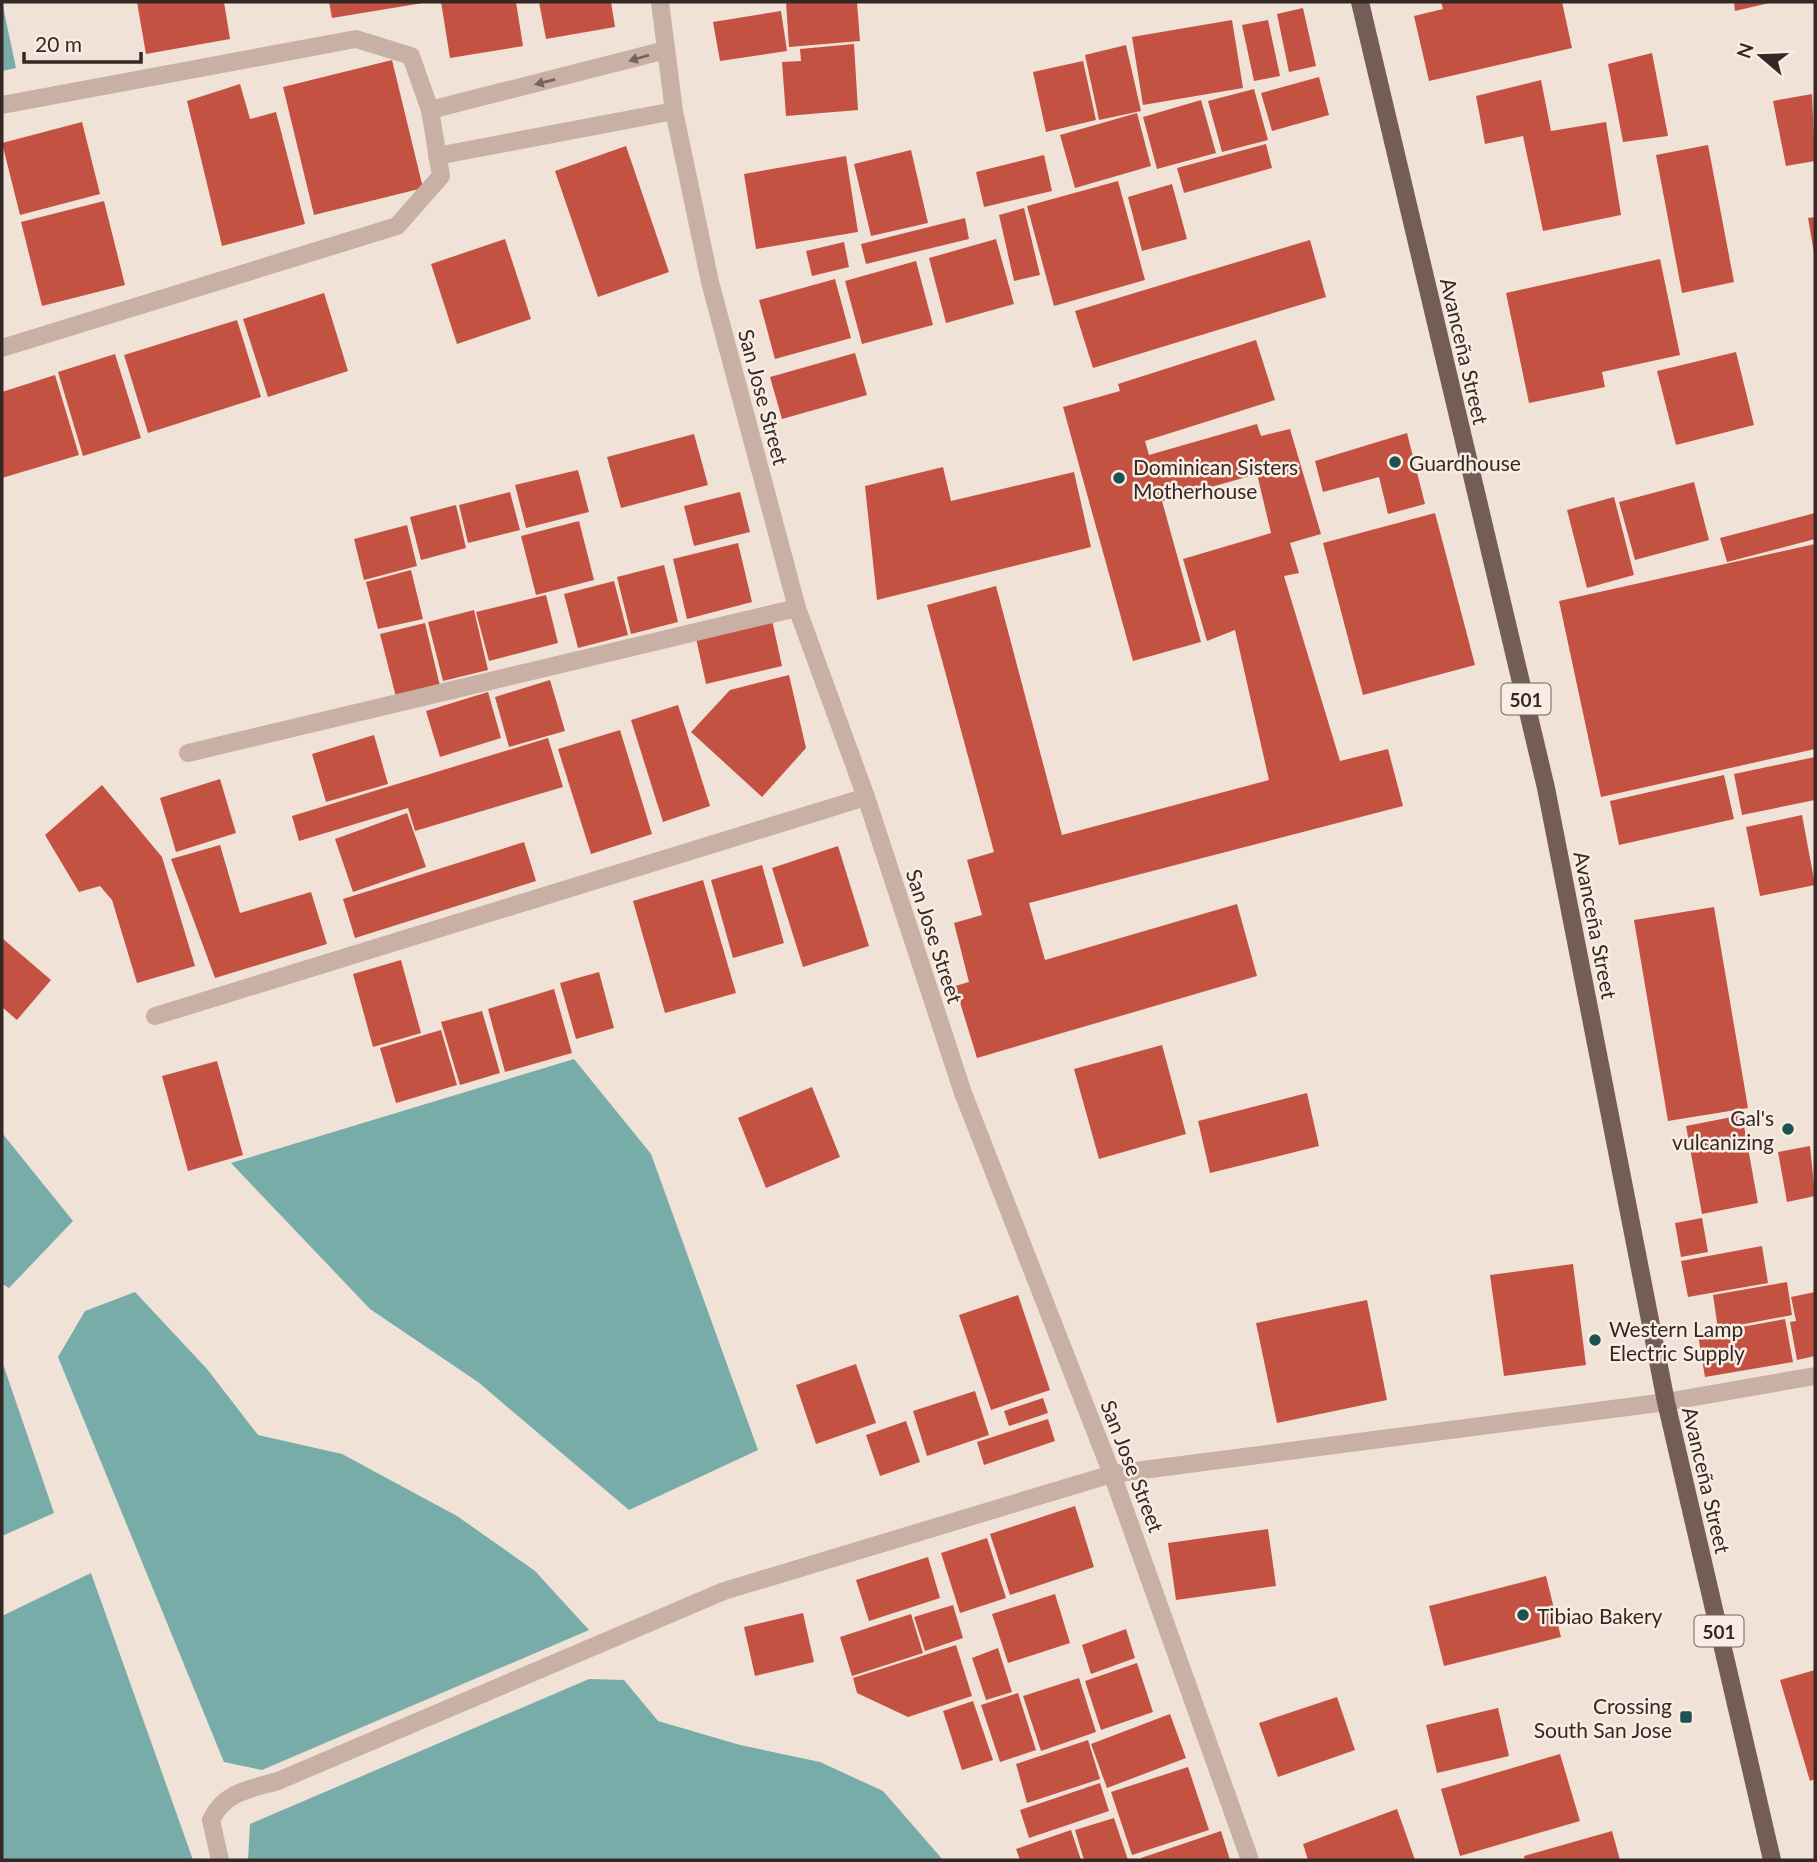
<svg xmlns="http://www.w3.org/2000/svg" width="1817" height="1862" viewBox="0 0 1817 1862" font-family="Lato,sans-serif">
<rect width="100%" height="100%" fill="#f0e2d7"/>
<g fill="#77aca8">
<polygon points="2,2 16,68 2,71"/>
<polygon points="574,1059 651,1154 758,1450 629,1510 478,1382 370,1309 231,1163"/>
<polygon points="2,1133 73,1221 9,1288 2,1284"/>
<polygon points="135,1292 207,1369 258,1435 342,1454 457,1516 535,1571 589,1630 262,1770 224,1762 58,1357 85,1311"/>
<polygon points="2,1361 54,1513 2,1536"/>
<polygon points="91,1573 193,1860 2,1860 2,1616"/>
<polygon points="589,1679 624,1680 658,1721 740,1745 820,1762 883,1791 943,1860 248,1860 250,1824"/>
</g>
<g fill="#c45242">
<polygon points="137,2 224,2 230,39 146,54"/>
<polygon points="329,2 422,2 423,3 332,18"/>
<polygon points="441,2 516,2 523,46 450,58"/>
<polygon points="539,2 611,2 615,27 546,39"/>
<polygon points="786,2 857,2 860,41 789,47"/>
<polygon points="1441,2 1562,2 1572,48 1429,81 1414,16 1443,9"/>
<polygon points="1734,2 1769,2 1769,3 1735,11"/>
<polygon points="1303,8 1316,66 1289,72 1277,14"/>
<polygon points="781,11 787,51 720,61 713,22"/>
<polygon points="1232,20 1243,88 1143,105 1132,37"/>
<polygon points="1268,20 1280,76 1254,81 1242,25"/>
<polygon points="854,44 858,110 786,116 782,62 801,61 800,49"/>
<polygon points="1126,45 1141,111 1099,120 1085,55"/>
<polygon points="1652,53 1668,136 1623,142 1608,64"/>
<polygon points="392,60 423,188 314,215 283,87"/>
<polygon points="1083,61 1096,120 1046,132 1033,72"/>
<polygon points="1319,77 1329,115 1272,131 1261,93"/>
<polygon points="1541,80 1551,131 1606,122 1621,215 1543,231 1523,136 1485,144 1476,96"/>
<polygon points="240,84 250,119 276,112 305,224 222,246 187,101"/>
<polygon points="1254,89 1268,140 1222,152 1208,101"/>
<polygon points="1812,94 1815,161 1786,166 1773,101"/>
<polygon points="1201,100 1216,153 1157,169 1143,117"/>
<polygon points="1137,113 1151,166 1075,188 1060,135"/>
<polygon points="82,122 100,194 20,215 2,143"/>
<polygon points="1266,144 1272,168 1184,193 1177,168"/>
<polygon points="1708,145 1734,282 1682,293 1656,155"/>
<polygon points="626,146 669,272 598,297 555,171"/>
<polygon points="911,150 928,223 871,236 854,164"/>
<polygon points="1044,155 1052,191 984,207 976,172"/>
<polygon points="846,156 858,232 756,249 744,174"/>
<polygon points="1118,181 1145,280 1054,306 1027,206"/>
<polygon points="1172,184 1187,239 1142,251 1128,197"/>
<polygon points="104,201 125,285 42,306 21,222"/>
<polygon points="1024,208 1040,275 1014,281 999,215"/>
<polygon points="1815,217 1815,252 1814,253 1808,218"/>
<polygon points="965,218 969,239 866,264 861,244"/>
<polygon points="505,239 531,319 457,344 431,264"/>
<polygon points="996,239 1014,304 946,323 929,258"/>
<polygon points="1310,240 1326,297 1093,368 1075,311"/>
<polygon points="844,242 849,267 812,276 806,251"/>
<polygon points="1660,259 1680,355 1602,372 1605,387 1529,403 1506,293"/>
<polygon points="916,261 933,325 862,344 845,281"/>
<polygon points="835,279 851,338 775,359 759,300"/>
<polygon points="324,293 348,371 268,397 243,319"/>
<polygon points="237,320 261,397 148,433 124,355"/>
<polygon points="1256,340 1275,400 1145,441 1149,455 1257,424 1261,436 1290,429 1321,534 1290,543 1299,573 1284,576 1340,761 1388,749 1403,806 1029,903 1045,960 1237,904 1257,976 977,1058 955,986 969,982 954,923 982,915 967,860 994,852 927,605 996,586 1062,835 1269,780 1235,630 1207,641 1183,559 1271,533 1257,474 1162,501 1201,642 1133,661 1063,407 1120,391 1118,384"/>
<polygon points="1736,352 1754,425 1676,445 1657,371"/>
<polygon points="855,353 867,395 782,419 770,377"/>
<polygon points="115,354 141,438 83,456 58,372"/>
<polygon points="55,375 79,455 2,478 2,392"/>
<polygon points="1407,433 1425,504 1388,514 1379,477 1323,492 1315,461"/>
<polygon points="694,434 708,485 621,508 607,457"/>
<polygon points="943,467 951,501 1074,472 1091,547 877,600 865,486"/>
<polygon points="578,470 589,512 526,528 515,485"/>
<polygon points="1694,482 1709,540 1635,560 1619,502"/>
<polygon points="510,492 520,530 468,543 459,505"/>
<polygon points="740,492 750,532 694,546 684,506"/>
<polygon points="1614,497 1634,575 1587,588 1567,510"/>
<polygon points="456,505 466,548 421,560 410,517"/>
<polygon points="1435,513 1475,665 1363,695 1323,543"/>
<polygon points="1815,513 1815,539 1727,562 1720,538"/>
<polygon points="579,521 594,580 536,595 521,536"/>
<polygon points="407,525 417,566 364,580 354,539"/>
<polygon points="738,543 752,602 687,619 673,559"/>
<polygon points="1815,544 1815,749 1601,797 1559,601"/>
<polygon points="664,565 678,622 631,634 617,577"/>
<polygon points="411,570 423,619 378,629 366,582"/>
<polygon points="614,581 628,635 578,648 564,594"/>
<polygon points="546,595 558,643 489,661 476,612"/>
<polygon points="474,610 488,670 443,681 428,622"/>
<polygon points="772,620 782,666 706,684 696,638"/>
<polygon points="425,623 440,686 396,697 380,634"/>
<polygon points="789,675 806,748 762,797 691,732 730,690"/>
<polygon points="550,680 565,731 509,747 495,697"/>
<polygon points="488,692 501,738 440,757 426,711"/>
<polygon points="678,705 710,806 663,822 631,720"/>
<polygon points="620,730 652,834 591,854 558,749"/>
<polygon points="374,735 388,784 326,802 312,754"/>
<polygon points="548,738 563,787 415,831 408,808 299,841 292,816"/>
<polygon points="1815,757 1815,800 1742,815 1734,774"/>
<polygon points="1724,775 1734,819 1619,845 1610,801"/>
<polygon points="220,779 236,833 176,852 160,798"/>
<polygon points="102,785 162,857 195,966 137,983 112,900 100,886 79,892 45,835"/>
<polygon points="407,813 426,867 353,892 335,839"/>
<polygon points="1802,815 1815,885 1760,896 1746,827"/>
<polygon points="524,842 536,881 355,938 343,899"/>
<polygon points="220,845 240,913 311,892 327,944 215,978 171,859"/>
<polygon points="838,846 869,946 803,967 772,868"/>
<polygon points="762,865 784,943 733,958 711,880"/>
<polygon points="703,880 736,993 665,1013 633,901"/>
<polygon points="1714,907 1748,1108 1668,1121 1634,920"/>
<polygon points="2,938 51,980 17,1020 2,1007"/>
<polygon points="401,960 421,1033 373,1047 353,974"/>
<polygon points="599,972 614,1028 576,1039 560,983"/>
<polygon points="554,989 572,1053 505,1072 488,1009"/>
<polygon points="482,1011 500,1073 460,1085 441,1022"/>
<polygon points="441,1030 457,1085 396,1103 380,1048"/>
<polygon points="1162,1045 1186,1134 1099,1159 1074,1069"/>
<polygon points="217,1061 243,1155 188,1171 162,1076"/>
<polygon points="812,1087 840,1157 766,1188 738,1118"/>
<polygon points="1307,1093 1319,1146 1210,1173 1198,1121"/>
<polygon points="1742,1115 1758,1203 1702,1214 1686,1126"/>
<polygon points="1810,1146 1815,1196 1787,1202 1778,1152"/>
<polygon points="1702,1218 1708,1252 1681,1257 1675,1223"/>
<polygon points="1762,1246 1768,1283 1688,1297 1681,1261"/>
<polygon points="1573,1264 1586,1365 1504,1376 1490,1275"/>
<polygon points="1787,1282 1792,1315 1718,1329 1713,1295"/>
<polygon points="1815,1292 1815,1356 1797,1360 1790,1322 1796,1321 1791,1297"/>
<polygon points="1018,1295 1050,1390 991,1410 959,1315"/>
<polygon points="1367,1300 1387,1400 1277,1423 1256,1323"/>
<polygon points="1785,1319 1793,1362 1705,1377 1698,1335"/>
<polygon points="856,1364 876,1423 816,1444 796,1385"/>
<polygon points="975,1391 989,1435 927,1456 913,1411"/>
<polygon points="1043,1398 1048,1413 1009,1426 1004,1411"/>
<polygon points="1048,1419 1055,1441 984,1465 977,1442"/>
<polygon points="906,1421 920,1462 880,1476 866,1435"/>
<polygon points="1075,1506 1094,1567 1010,1595 990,1534"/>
<polygon points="1268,1529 1276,1586 1176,1600 1168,1543"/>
<polygon points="987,1538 1006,1598 960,1613 941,1553"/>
<polygon points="928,1557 940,1598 869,1621 856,1580"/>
<polygon points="1546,1576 1561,1637 1444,1666 1429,1606"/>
<polygon points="1055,1594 1070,1643 1008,1663 992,1614"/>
<polygon points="953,1605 963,1638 925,1651 914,1617"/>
<polygon points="803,1613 814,1662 755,1676 744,1627"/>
<polygon points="911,1614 923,1653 852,1676 840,1637"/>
<polygon points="1126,1629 1135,1658 1091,1674 1082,1645"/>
<polygon points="956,1645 972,1696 908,1717 857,1693 853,1678"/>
<polygon points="998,1648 1012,1692 986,1700 972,1658"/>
<polygon points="1137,1663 1153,1712 1101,1730 1085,1681"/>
<polygon points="1815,1670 1815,1779 1810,1781 1780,1680"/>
<polygon points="1079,1678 1096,1732 1041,1751 1023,1696"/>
<polygon points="1018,1693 1036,1750 1000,1762 981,1705"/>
<polygon points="1337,1697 1355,1750 1278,1777 1259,1723"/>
<polygon points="973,1701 993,1760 962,1770 943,1711"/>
<polygon points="1498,1708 1509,1756 1437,1773 1426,1725"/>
<polygon points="1170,1714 1186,1758 1107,1788 1091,1744"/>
<polygon points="1088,1740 1100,1779 1027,1803 1016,1764"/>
<polygon points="1560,1754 1580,1821 1460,1856 1441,1789"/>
<polygon points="1188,1767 1209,1830 1132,1855 1111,1792"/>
<polygon points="1100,1783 1109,1811 1029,1838 1020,1810"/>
<polygon points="1397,1809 1415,1860 1308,1860 1303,1844"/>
<polygon points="1114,1818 1128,1860 1084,1860 1075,1830"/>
<polygon points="1071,1830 1081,1860 1020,1860 1016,1849"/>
<polygon points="1221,1831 1230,1860 1142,1860 1141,1858"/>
<polygon points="1612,1831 1620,1860 1525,1860 1524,1856"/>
</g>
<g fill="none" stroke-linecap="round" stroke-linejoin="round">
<g stroke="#c8b0a4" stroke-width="18">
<polyline points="660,2 674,111 710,282 797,608 866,797 963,1093 1112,1474 1250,1860"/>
<polyline points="2,105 356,39 411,56 430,110 441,176 397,226 2,348"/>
<polyline points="430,110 666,50"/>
<polyline points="437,156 674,111"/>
<polyline points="188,753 797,608"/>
<polyline points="155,1016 866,797"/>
<path d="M 220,1860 L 211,1820 C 224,1792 250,1789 278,1781 L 724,1591 L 1112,1474 L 1666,1402 L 1815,1376"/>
</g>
<polyline stroke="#755d57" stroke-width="18" points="1360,2 1546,788 1666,1402 1772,1860"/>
</g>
<defs><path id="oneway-solid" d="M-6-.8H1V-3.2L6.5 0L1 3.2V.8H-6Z" transform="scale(1.75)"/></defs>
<g fill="#76655e">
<use href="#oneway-solid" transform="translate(639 58) rotate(164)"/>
<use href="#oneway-solid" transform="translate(545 82) rotate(166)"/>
</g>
<g fill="#1c5350" stroke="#f8ece3" stroke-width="2.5">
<circle cx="1395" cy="462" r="7"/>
<circle cx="1119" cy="478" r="7"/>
<circle cx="1788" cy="1129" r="7"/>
<circle cx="1595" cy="1340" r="7"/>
<circle cx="1523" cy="1615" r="7"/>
<rect x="1679" y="1710" width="14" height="14" rx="3.5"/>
</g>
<g text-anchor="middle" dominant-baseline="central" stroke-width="5" stroke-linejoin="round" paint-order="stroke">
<g fill="#f8ece3" stroke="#6e635e" stroke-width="2">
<rect x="1501.5" y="683.5" width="49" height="31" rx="5"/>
<rect x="1694.5" y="1615.5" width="49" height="31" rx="5"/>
</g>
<g font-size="19" font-weight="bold" fill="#332825">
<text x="1526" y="699">501</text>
<text x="1719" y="1631">501</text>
</g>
<g font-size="21" fill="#332825" stroke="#f8ece3">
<text transform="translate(1465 351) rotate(77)">Avanceña Street</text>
<text transform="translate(764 397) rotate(75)">San Jose Street</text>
<text transform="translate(1596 925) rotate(79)">Avanceña Street</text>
<text transform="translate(935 936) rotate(72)">San Jose Street</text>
<text transform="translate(1133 1466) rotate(69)">San Jose Street</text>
<text transform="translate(1707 1480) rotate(77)">Avanceña Street</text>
</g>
<g font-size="21" fill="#332825" stroke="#f8ece3" text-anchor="start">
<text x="1409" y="462">Guardhouse</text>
<text x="1133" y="466">Dominican Sisters<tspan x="1133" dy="24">Motherhouse</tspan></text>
<text x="1774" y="1117" text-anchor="end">Gal's<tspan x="1774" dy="24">vulcanizing</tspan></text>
<text x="1609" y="1328">Western Lamp<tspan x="1609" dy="24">Electric Supply</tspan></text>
<text x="1537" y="1615">Tibiao Bakery</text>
<text x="1672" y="1705" text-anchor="end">Crossing<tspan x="1672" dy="24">South San Jose</tspan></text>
</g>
</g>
<rect width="1817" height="1862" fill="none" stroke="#332825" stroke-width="7"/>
<g transform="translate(1761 56) rotate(289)" stroke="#f8ece3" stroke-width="5" paint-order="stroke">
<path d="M0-5L12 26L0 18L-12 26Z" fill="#332825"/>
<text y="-10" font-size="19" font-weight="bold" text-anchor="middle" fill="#332825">N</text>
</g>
<path d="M24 52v10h117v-10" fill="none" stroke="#332825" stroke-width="3.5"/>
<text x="35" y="52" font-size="21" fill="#332825" stroke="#f8ece3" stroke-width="5" paint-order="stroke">20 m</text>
</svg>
